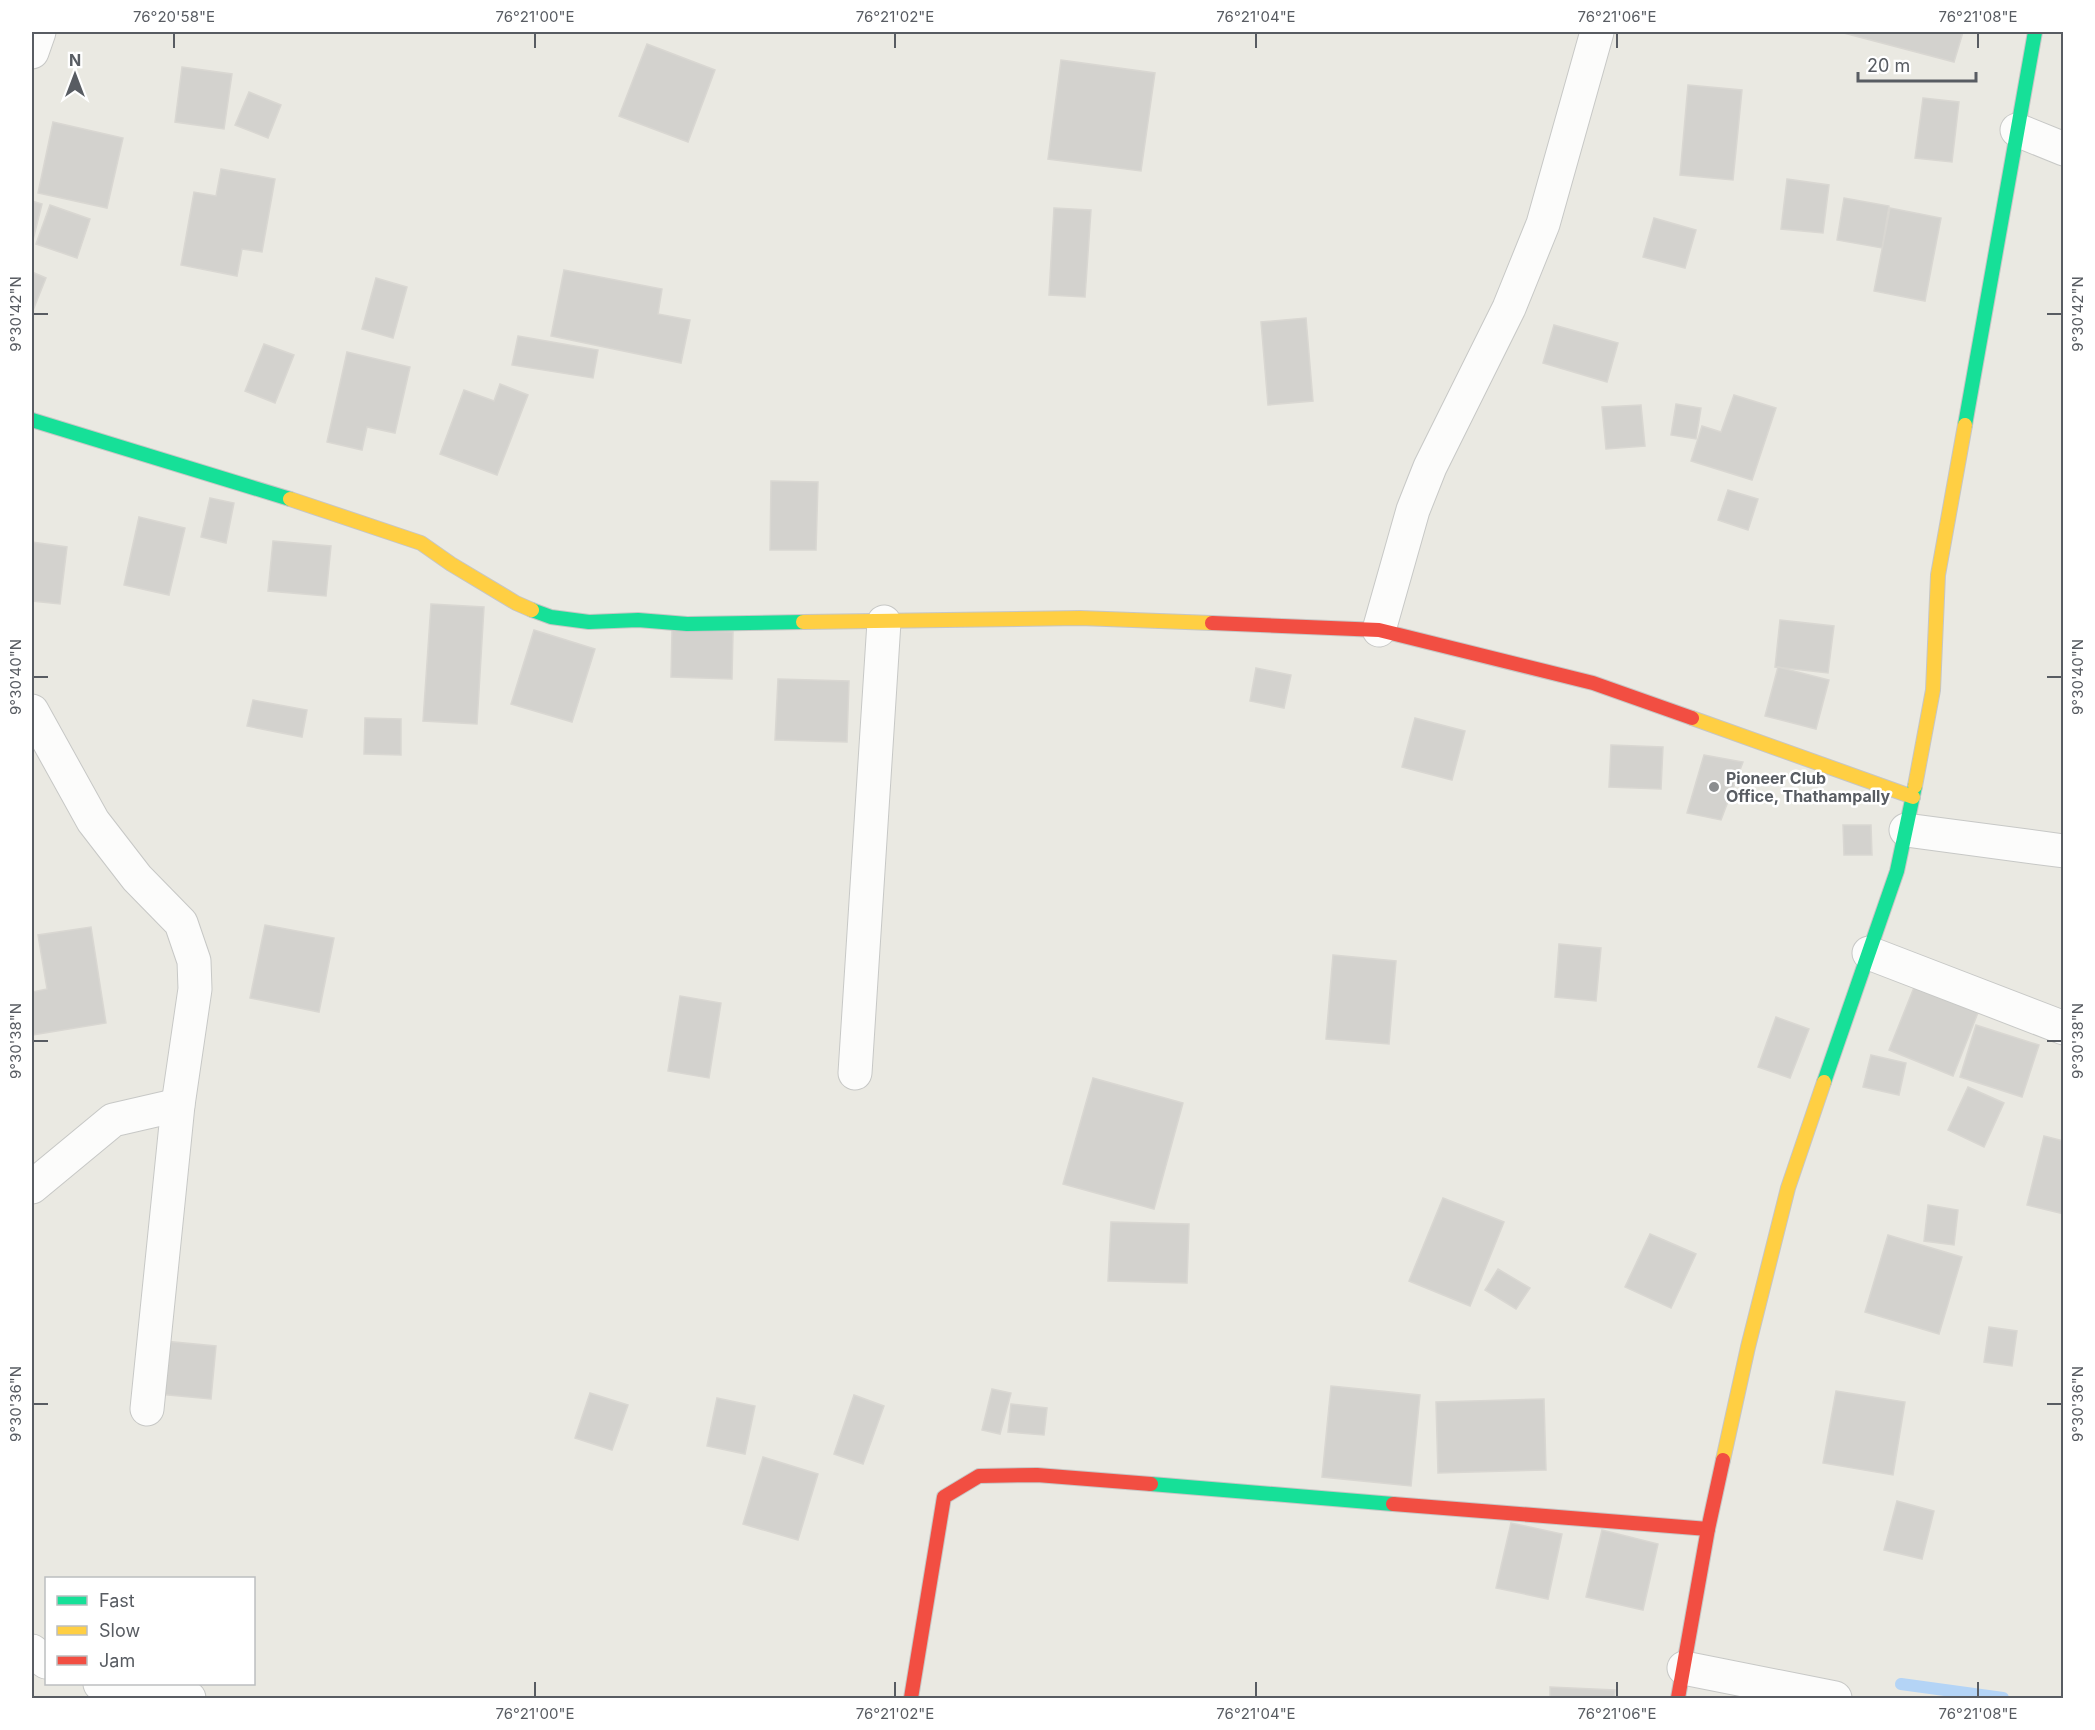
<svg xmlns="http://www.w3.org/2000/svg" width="2095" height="1730" viewBox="0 0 2095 1730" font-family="Inter,sans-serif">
<rect width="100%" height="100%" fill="#eae9e2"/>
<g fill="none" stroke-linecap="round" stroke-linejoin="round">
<polyline stroke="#b4d4f6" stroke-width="12" points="1901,1684 2003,1698"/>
</g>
<g fill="#d3d2ce" stroke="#d9d7d2" stroke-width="1.5">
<polygon points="1840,32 1963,32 1954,62"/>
<polygon points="647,44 715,70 688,142 619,116"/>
<polygon points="1061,60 1155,73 1141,171 1048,159"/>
<polygon points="182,67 232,74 224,129 175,122"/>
<polygon points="1688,85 1742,90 1733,180 1680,175"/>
<polygon points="249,92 281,105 268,138 235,125"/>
<polygon points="1923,98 1959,102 1952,162 1915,158"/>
<polygon points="53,122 123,138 107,208 38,193"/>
<polygon points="221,169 275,179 262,252 242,249 237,276 181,265 194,192 216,196"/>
<polygon points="1787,179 1829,185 1823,233 1781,229"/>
<polygon points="1844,198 1889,206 1882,248 1837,240"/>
<polygon points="32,201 42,204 32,244"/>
<polygon points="50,205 90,219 77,258 36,244"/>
<polygon points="1054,208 1091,210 1085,297 1049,295"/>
<polygon points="1890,208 1941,218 1925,301 1874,291"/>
<polygon points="1654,218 1696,230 1685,268 1643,257"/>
<polygon points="564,270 662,289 658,314 690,320 681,363 551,336"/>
<polygon points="32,272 46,278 32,313"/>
<polygon points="376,278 407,287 393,338 362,329"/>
<polygon points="1306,318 1313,401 1268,405 1261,322"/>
<polygon points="1554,325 1618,343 1607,382 1543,363"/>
<polygon points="518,336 598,350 593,378 512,365"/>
<polygon points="264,344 294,355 275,403 245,391"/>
<polygon points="347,352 410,367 395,433 367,427 362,450 327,442"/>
<polygon points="500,384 528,395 497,475 440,454 464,390 494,401"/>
<polygon points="1734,395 1776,408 1752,480 1691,461 1702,426 1721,432"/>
<polygon points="1676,404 1701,408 1696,439 1671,435"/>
<polygon points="1641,405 1645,446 1606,449 1602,407"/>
<polygon points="771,481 818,482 816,550 770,550"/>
<polygon points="1728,490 1758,499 1748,530 1718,520"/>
<polygon points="210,498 234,503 226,543 201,537"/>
<polygon points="139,517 185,528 169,595 124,585"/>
<polygon points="273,541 331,546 326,596 268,591"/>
<polygon points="32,542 67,547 60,604 32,601"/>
<polygon points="431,604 484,607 477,724 423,721"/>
<polygon points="1780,620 1834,626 1828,673 1775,667"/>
<polygon points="534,630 595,649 572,722 511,704"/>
<polygon points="672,630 733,632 732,679 671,677"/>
<polygon points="1778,667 1829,680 1816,729 1765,716"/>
<polygon points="1256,668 1291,675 1284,708 1250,701"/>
<polygon points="778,679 849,681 847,742 775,740"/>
<polygon points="253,700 307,710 302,737 247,726"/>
<polygon points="365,718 401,719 401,755 364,754"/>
<polygon points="1415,718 1465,731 1452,780 1402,767"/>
<polygon points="1611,745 1663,747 1661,789 1609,787"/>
<polygon points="1704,755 1743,762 1721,820 1687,813"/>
<polygon points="1843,825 1871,825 1872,855 1844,855"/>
<polygon points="265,925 334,938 319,1012 250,998"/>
<polygon points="91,927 106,1023 32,1035 32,992 47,989 38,935"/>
<polygon points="1559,944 1601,948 1596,1001 1555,997"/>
<polygon points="1333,955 1396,961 1389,1044 1326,1039"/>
<polygon points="1917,980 1981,1005 1953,1076 1889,1050"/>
<polygon points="680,996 721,1003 709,1078 668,1071"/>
<polygon points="1776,1017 1809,1029 1790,1078 1758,1067"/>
<polygon points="1976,1025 2039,1045 2022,1097 1960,1077"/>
<polygon points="1871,1055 1906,1063 1899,1095 1863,1087"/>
<polygon points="1093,1078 1183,1103 1154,1209 1063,1184"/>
<polygon points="1968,1087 2004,1103 1984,1147 1948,1130"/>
<polygon points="2044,1136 2064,1141 2064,1214 2027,1205"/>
<polygon points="1443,1198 1504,1222 1470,1306 1409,1281"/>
<polygon points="1928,1205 1958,1210 1954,1245 1924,1241"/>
<polygon points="1111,1222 1189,1224 1187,1283 1108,1281"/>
<polygon points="1650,1234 1696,1254 1671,1308 1625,1287"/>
<polygon points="1888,1235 1962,1257 1939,1334 1865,1312"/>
<polygon points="1498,1269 1530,1288 1516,1309 1485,1290"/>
<polygon points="1989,1327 2017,1331 2012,1366 1984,1362"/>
<polygon points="164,1341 216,1346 211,1399 158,1394"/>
<polygon points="1331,1386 1420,1395 1411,1486 1322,1477"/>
<polygon points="992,1389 1011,1393 1000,1434 982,1430"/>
<polygon points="1836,1391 1905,1402 1893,1475 1823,1463"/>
<polygon points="590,1393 628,1405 612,1450 575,1438"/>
<polygon points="854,1395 884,1406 863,1464 834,1454"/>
<polygon points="717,1398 755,1406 745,1454 707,1446"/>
<polygon points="1544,1399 1546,1470 1438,1473 1436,1402"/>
<polygon points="1011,1404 1047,1408 1044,1435 1008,1432"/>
<polygon points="763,1457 818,1474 798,1540 743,1524"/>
<polygon points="1897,1501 1934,1511 1922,1559 1884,1550"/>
<polygon points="1511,1523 1562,1534 1548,1599 1496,1588"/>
<polygon points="1602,1530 1658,1544 1643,1610 1586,1597"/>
<polygon points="1550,1687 1615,1690 1614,1698 1550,1698"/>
</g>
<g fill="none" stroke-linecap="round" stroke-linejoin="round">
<g stroke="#c7c8c6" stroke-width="35">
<g id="street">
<polyline points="32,52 39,32"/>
<polyline points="2017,130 2064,149"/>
<polyline points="1379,630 1413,510 1430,467 1509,308 1543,224 1597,32"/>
<polyline points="32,711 93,821 137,878 181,923 194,961 195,989 178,1105 147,1409"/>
<polyline points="1906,830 2064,851"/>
<polyline points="1869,953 2064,1028"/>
<polyline points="855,1073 884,622"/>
<polyline points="32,1187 113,1120 178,1105"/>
<polyline points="32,1651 46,1662"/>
<polyline points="1684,1668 1835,1698"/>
<polyline points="100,1684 189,1698"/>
</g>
</g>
<g stroke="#c6c6c5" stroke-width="16">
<g id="fast">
<polyline points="32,420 290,499"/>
<polyline points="1965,425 2035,32"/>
<polyline points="532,610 551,617 589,622 638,620 687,624 803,622"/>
<polyline points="1824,1082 1897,871 1915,786"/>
<polyline points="1151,1484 1393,1504"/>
</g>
</g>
<g stroke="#c6c6c5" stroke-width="16">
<g id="slow">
<polyline points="290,499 421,543 451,564 516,603 532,610"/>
<polyline points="803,622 1080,618 1212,623"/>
<polyline points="1692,718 1913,797"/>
<polyline points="1915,786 1933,690 1938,575 1965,425"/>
<polyline points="1723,1460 1748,1347 1788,1188 1824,1082"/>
</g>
</g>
<g stroke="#c6c6c5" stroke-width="16">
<g id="jam">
<polyline points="1212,623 1379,630 1593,683 1692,718"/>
<polyline points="1393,1504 1708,1529"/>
<polyline points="911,1698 944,1497 979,1476 1037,1475 1151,1484"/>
<polyline points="1678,1698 1708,1529 1723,1460"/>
</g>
</g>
<use href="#street" stroke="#fcfcfb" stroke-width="33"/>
<use href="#fast" stroke="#16e098" stroke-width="14"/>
<use href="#slow" stroke="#ffcf43" stroke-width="14"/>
<use href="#jam" stroke="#f24e42" stroke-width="14"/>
</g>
<path fill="none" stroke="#585c62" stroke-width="2" d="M 174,33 L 174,48M 535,33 L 535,48M 895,33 L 895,48M 1256,33 L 1256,48M 1617,33 L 1617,48M 1978,33 L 1978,48M 33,314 L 48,314M 2047,314 L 2062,314M 33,677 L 48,677M 2047,677 L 2062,677M 33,1041 L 48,1041M 2047,1041 L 2062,1041M 33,1404 L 48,1404M 2047,1404 L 2062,1404M 535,1682 L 535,1697M 895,1682 L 895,1697M 1256,1682 L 1256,1697M 1617,1682 L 1617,1697M 1978,1682 L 1978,1697"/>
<circle fill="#8b8d8f" stroke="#fff" stroke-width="2" cx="1714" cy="787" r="6"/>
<g text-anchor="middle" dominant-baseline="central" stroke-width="5" stroke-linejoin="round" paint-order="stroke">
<g font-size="16" font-weight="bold" fill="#585c62" stroke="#fff" text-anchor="start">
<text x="1726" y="778">Pioneer Club<tspan x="1726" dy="18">Office, Thathampally</tspan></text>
</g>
</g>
<rect width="2095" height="1730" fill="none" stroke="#ffffff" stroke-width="66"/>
<rect x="45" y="1577" width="210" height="108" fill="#ffffff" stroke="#bcbec0" stroke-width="1.5"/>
<rect x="57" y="1596" width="30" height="9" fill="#16e098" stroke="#bcbec0" stroke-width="1.5"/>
<text x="99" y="1607" font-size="18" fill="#585c62">Fast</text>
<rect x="57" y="1626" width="30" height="9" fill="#ffcf43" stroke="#bcbec0" stroke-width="1.5"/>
<text x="99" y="1637" font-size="18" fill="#585c62">Slow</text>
<rect x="57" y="1656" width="30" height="9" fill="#f24e42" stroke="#bcbec0" stroke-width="1.5"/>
<text x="99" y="1667" font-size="18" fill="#585c62">Jam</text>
<g transform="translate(75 75)" stroke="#ffffff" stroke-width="4.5" paint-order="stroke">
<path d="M0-4.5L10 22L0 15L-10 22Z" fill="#585c62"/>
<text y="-9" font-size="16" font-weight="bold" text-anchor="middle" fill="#585c62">N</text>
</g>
<path d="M1858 72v9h118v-9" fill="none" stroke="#585c62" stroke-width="3"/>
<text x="1867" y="72" font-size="18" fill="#585c62" stroke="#ffffff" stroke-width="4.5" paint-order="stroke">20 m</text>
<rect x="33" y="33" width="2029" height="1664" fill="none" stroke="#585c62" stroke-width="2"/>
<g font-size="15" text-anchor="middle" fill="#585c62">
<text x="174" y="22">76°20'58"E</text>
<text x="535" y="22">76°21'00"E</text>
<text x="895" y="22">76°21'02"E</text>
<text x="1256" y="22">76°21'04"E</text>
<text x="1617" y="22">76°21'06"E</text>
<text x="1978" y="22">76°21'08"E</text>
<text transform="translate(16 314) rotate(-90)" y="5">9°30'42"N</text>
<text transform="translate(2078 314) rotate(-90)" y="5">9°30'42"N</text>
<text transform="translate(16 677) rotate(-90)" y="5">9°30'40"N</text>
<text transform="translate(2078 677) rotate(-90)" y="5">9°30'40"N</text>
<text transform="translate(16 1041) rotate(-90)" y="5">9°30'38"N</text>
<text transform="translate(2078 1041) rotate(-90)" y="5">9°30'38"N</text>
<text transform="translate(16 1404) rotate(-90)" y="5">9°30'36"N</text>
<text transform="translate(2078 1404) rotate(-90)" y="5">9°30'36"N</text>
<text x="535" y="1719">76°21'00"E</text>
<text x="895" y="1719">76°21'02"E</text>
<text x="1256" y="1719">76°21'04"E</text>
<text x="1617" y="1719">76°21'06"E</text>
<text x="1978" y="1719">76°21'08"E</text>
</g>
</svg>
